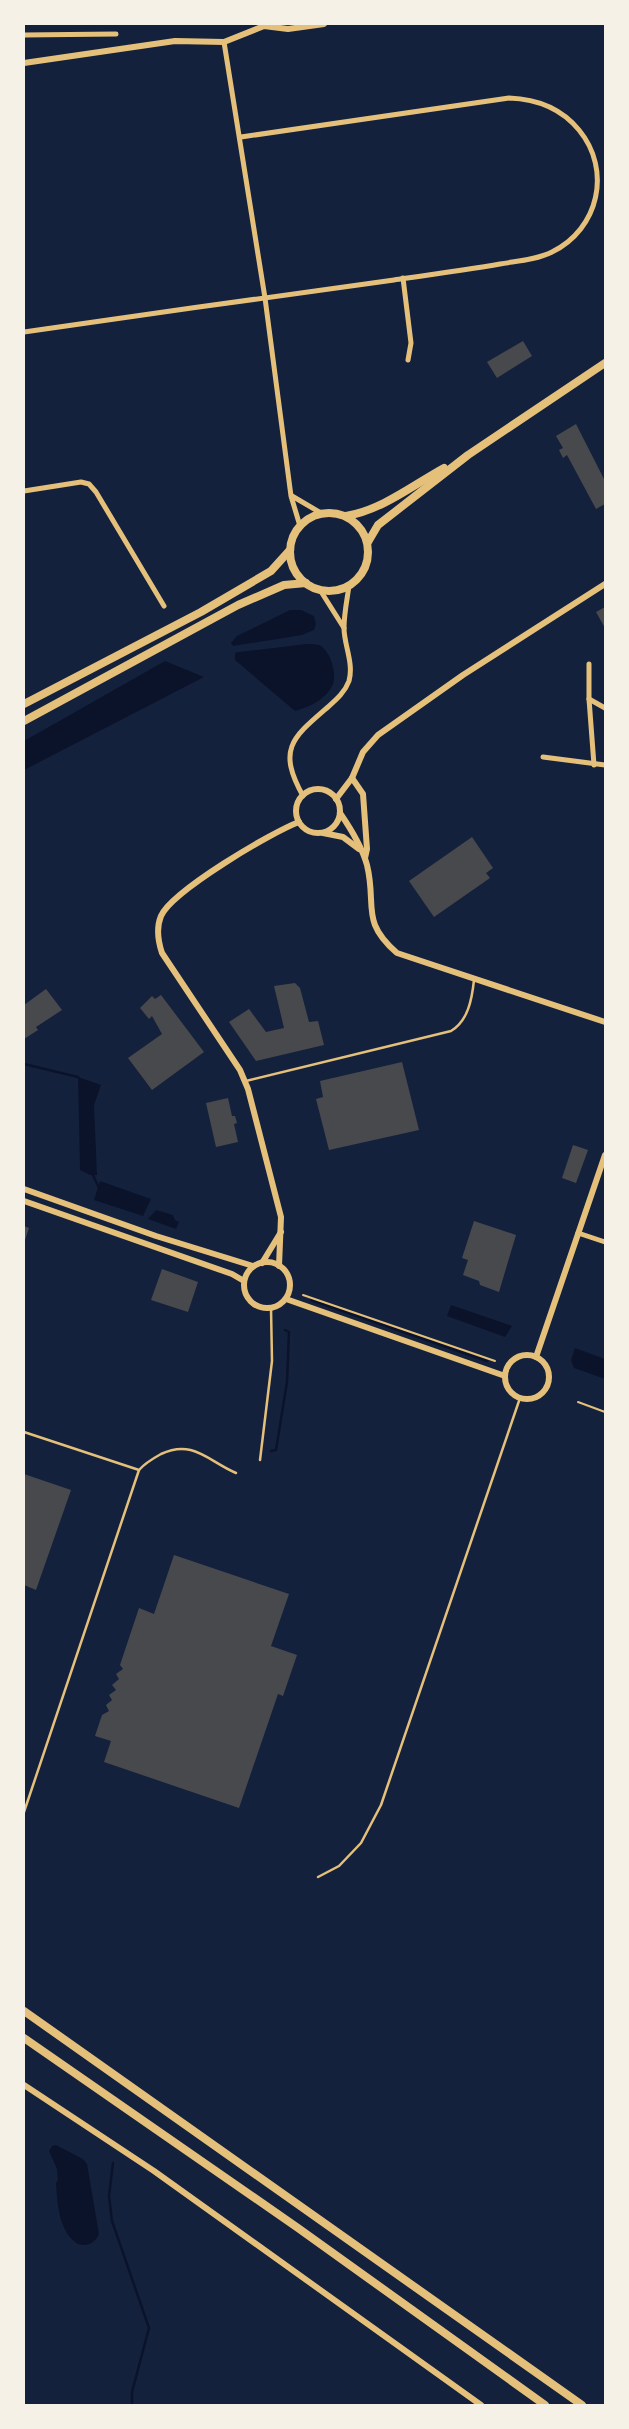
<svg xmlns="http://www.w3.org/2000/svg" width="629" height="2429" viewBox="0 0 629 2429" font-family="Commissioner,sans-serif">
<rect width="100%" height="100%" fill="#14213d"/>
<g fill="#0b132b">
<polygon points="290,610 301,610 314,616 316,624 314,630 302,635 233,646 231,643 237,636"/>
<path d="M 307,644 C 311,644 316,644 319,645 C 330,649 337,674 333,684 C 327,699 309,707 295,711 L 235,660 L 235,653 L 238,652 Z"/>
<polygon points="165,661 204,677 24,770 24,741"/>
<polygon points="78,1077 101,1085 94,1105 97,1175 90,1175 80,1170"/>
<polygon points="100,1181 151,1199 143,1216 94,1200"/>
<polygon points="156,1210 173,1215 175,1220 179,1222 176,1229 148,1219"/>
<polygon points="451,1305 512,1326 505,1337 447,1316"/>
<polygon points="575,1348 605,1359 605,1379 574,1368 571,1360"/>
<path d="M 56,2145 L 83,2159 L 87,2164 L 99,2234 C 95,2243 88,2247 78,2244 C 59,2233 57,2203 56,2183 L 58,2180 L 57,2169 L 49,2151 L 52,2146 Z"/>
</g>
<g fill="none" stroke-linecap="round" stroke-linejoin="round">
<g stroke="#0b132b" stroke-width="2.5">
<polyline points="24,1064 78,1077"/>
<polyline points="93,1175 99,1188"/>
<polyline points="311,1300 487,1361"/>
<polyline points="271,1451 276,1450 287,1382 289,1332 285,1330"/>
<polyline points="113,2163 109,2196 112,2221 149,2328 132,2392 132,2405"/>
</g>
</g>
<g fill="#48494c">
<polygon points="523,341 532,356 497,378 487,362"/>
<polygon points="576,424 605,481 605,504 596,509 567,455 563,458 559,450 563,448 556,436"/>
<polygon points="605,607 605,628 596,612"/>
<polygon points="472,837 493,868 486,873 490,878 434,917 409,881"/>
<polygon points="295,983 300,988 309,1022 318,1021 324,1045 256,1061 229,1022 249,1009 266,1032 284,1028 274,986"/>
<polygon points="46,989 62,1010 36,1027 38,1030 24,1039 24,1005"/>
<polygon points="161,995 204,1052 152,1090 128,1058 162,1034 152,1016 149,1019 140,1008 152,996 155,999"/>
<polygon points="402,1062 419,1130 329,1150 316,1099 323,1097 320,1081"/>
<polygon points="228,1098 232,1116 235,1116 237,1123 234,1124 238,1142 216,1147 206,1103"/>
<polygon points="573,1145 588,1150 576,1183 562,1178"/>
<polygon points="474,1221 516,1235 499,1292 480,1285 479,1281 463,1275 468,1260 462,1258"/>
<polygon points="24,1226 29,1228 24,1243"/>
<polygon points="162,1269 198,1282 188,1312 151,1300"/>
<polygon points="24,1474 71,1490 36,1590 24,1585"/>
<polygon points="174,1555 289,1594 271,1646 297,1655 283,1696 278,1694 239,1808 104,1762 111,1741 95,1736 102,1715 109,1711 106,1705 112,1700 109,1695 116,1690 112,1685 119,1679 116,1674 123,1669 120,1665 139,1608 154,1614"/>
</g>
<g fill="none" stroke-linecap="round" stroke-linejoin="round">
<g stroke="#e5c07b" stroke-width="2">
<polyline points="303,1295 495,1361"/>
<polyline points="578,1402 605,1412"/>
</g>
<g stroke="#e5c07b" stroke-width="2.5">
<path d="M 246,1081 L 451,1031 C 468,1021 472,999 474,980"/>
<polyline points="24,1432 139,1470"/>
<polyline points="260,1460 272,1361 271,1308"/>
<path d="M 24,1812 L 139,1470 C 145,1463 152,1459 161,1454 C 193,1439 208,1461 236,1473"/>
<polyline points="318,1877 339,1866 361,1843 381,1805 520,1398"/>
</g>
<g stroke="#e5c07b" stroke-width="5">
<polyline points="24,35 116,34"/>
<polyline points="224,42 265,298 291,496 300,526"/>
<polyline points="403,278 411,343 408,360"/>
<path d="M 24,332 C 147,314 271,297 394,280 C 429,275 465,270 500,264 C 517,261 536,260 552,252 C 599,229 612,170 579,130 C 561,108 537,99 509,98 L 241,137"/>
<polyline points="24,491 81,482 89,484 96,492 164,606"/>
<polyline points="292,496 321,513"/>
<polyline points="320,590 344,628"/>
<polyline points="589,664 589,699 594,765"/>
<polyline points="589,699 605,708"/>
<polyline points="543,757 605,765"/>
<path d="M 303,796 C 277,749 292,738 328,707 C 337,699 345,692 349,681 C 354,663 344,645 344,628 C 344,614 347,600 349,586"/>
<polyline points="578,1233 605,1242"/>
</g>
<g stroke="#e5c07b" stroke-width="6">
<polyline points="24,63 175,41 224,42 264,26 288,29 324,24"/>
<polyline points="352,778 363,794 367,849 365,858"/>
<circle cx="318" cy="811" r="22"/>
<polyline points="336,799 352,778 363,752 378,735 463,675 605,584"/>
<path d="M 340,813 C 351,829 362,847 367,865 C 377,906 360,921 397,953 L 605,1022"/>
<polyline points="323,833 343,837 359,849"/>
<polyline points="24,1189 156,1236 253,1266"/>
<polyline points="24,1201 232,1274 244,1281"/>
<circle cx="267" cy="1285" r="23"/>
<polyline points="262,1263 281,1232"/>
<path d="M 279,1266 L 281,1217 L 248,1089 L 240,1070 L 162,953 C 158,941 156,928 161,916 C 172,891 272,832 299,822"/>
<polyline points="286,1299 505,1376"/>
<circle cx="527" cy="1377" r="22"/>
<polyline points="536,1357 605,1155"/>
<polyline points="24,2085 154,2171 481,2405"/>
</g>
<g stroke="#e5c07b" stroke-width="8">
<circle cx="329" cy="552" r="39"/>
<path d="M 346,516 C 382,510 413,485 444,468"/>
<polyline points="368,542 378,525 468,455 605,363"/>
<polyline points="24,704 201,612 271,571 290,550"/>
<polyline points="24,721 238,605 284,585 306,583"/>
</g>
<g stroke="#e5c07b" stroke-width="8">
<polyline points="24,2011 582,2405"/>
<polyline points="24,2038 298,2228 545,2405"/>
</g>
</g>
<rect width="629" height="2429" fill="none" stroke="#f6f1e7" stroke-width="50"/>
</svg>
